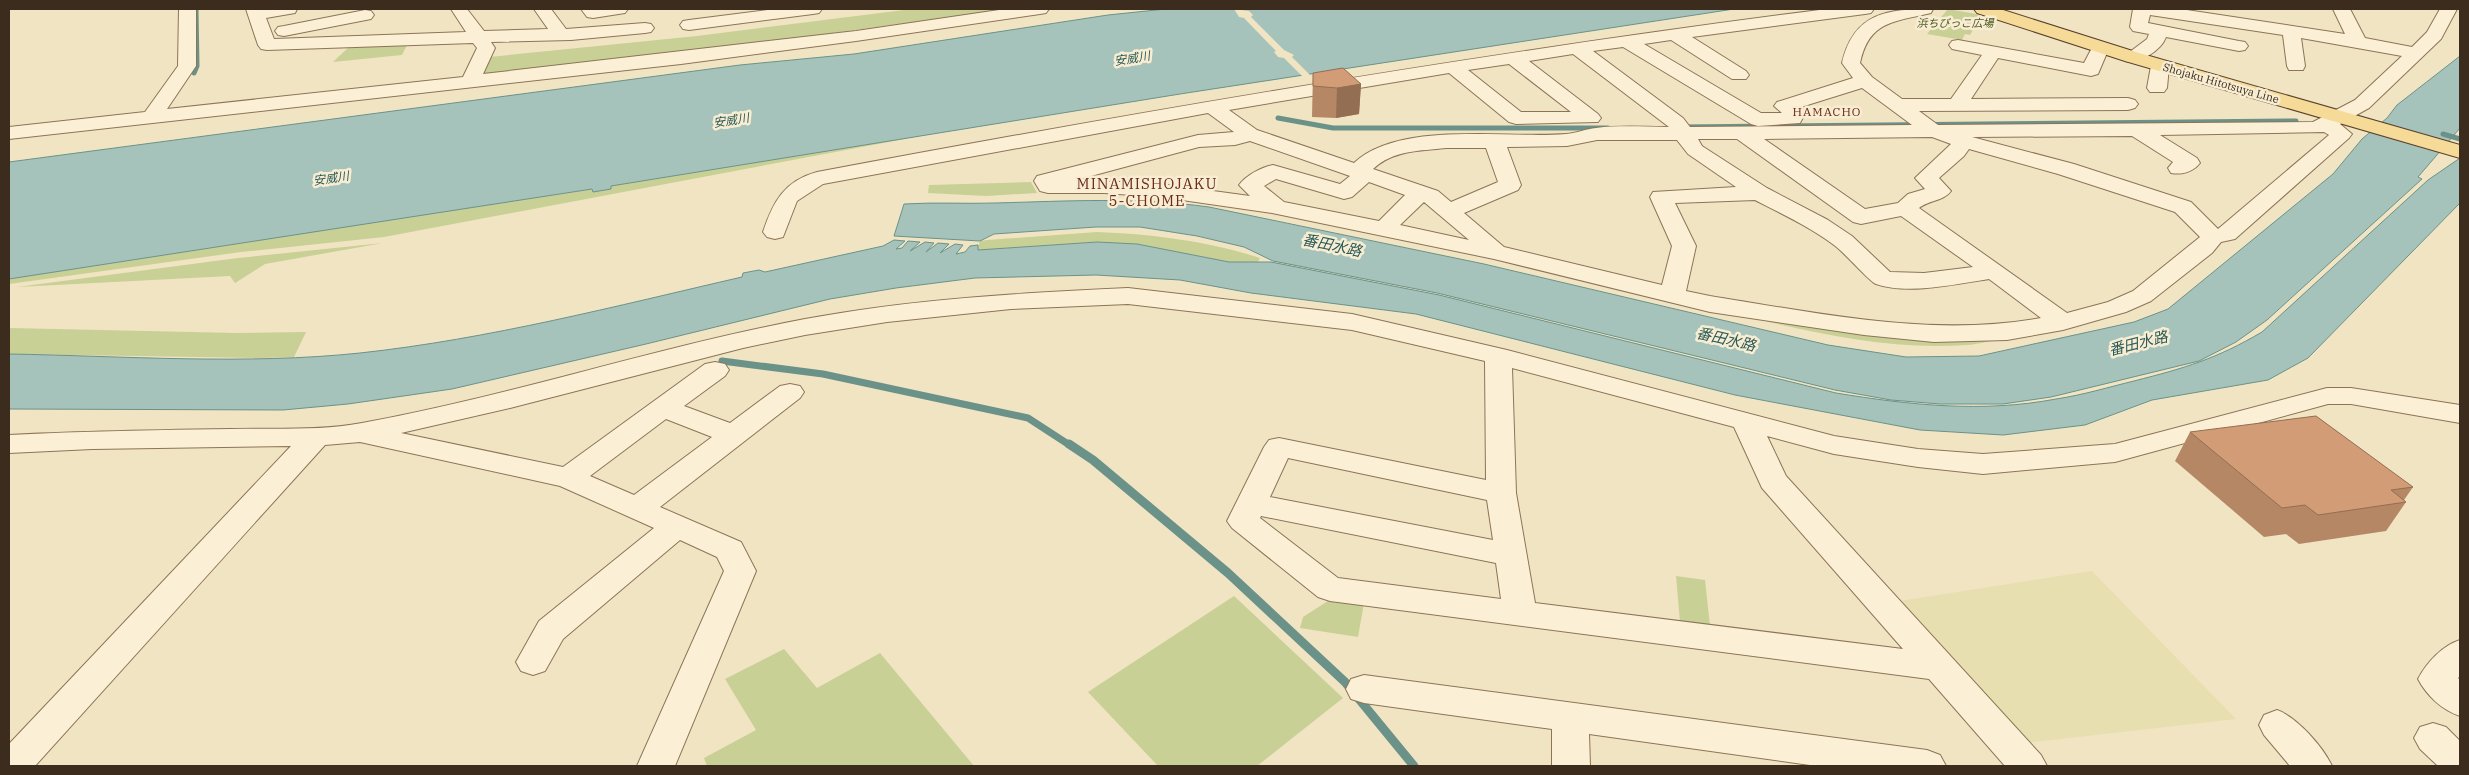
<svg xmlns="http://www.w3.org/2000/svg" width="2469" height="775" viewBox="0 0 2469 775" font-family="'IBM Plex Serif','Noto Sans JP',serif">
<rect width="100%" height="100%" fill="#f1e4c2"/>
<polygon fill="#e7dfaf" points="2092,571 2236,719 2026,743 1899,601"/>
<g fill="#c8d095">
<polygon points="912,9 1009,9 710,50 483,76 489,57 697,36"/>
<polygon points="1948,9 1982,15 1970,35 1965,34 1962,40 1927,34"/>
<polygon points="409,41 402,55 333,62 351,45"/>
<polygon points="926,135 384,237 241,252 9,284 9,279 593,189 593,192 610,189 611,186"/>
<polygon points="1031,182 1037,193 986,196 928,193 929,185"/>
<path d="M 1097,232 C 1151,234 1208,241 1260,258 L 1258,262 L 1229,262 L 1137,244 L 1097,242 L 977,250 L 980,241 L 987,240 Z"/>
<polygon points="383,243 265,264 235,283 230,276 17,287 238,258"/>
<path d="M 1765,321 L 1933,338 L 2012,336 C 1997,339 1982,344 1967,345 C 1898,350 1832,337 1765,321 Z"/>
<polygon points="9,328 237,333 306,332 294,357 260,358 9,354"/>
<polygon points="1676,576 1705,580 1710,626 1680,622"/>
<polygon points="1234,596 1343,698 1257,766 1158,766 1088,692"/>
<polygon points="1331,599 1364,603 1358,637 1300,628 1303,617"/>
<polygon points="784,649 817,688 880,653 974,766 707,766 704,758 756,730 725,679"/>
</g>
<g fill="#a5c3bb" stroke="#6b9289">
<polygon points="1166,9 1734,9 1180,94 611,186 611,189 593,192 592,189 9,279 9,162 740,65 854,54 1108,15"/>
<path d="M 2460,56 L 2460,128 L 2418,177 L 2422,179 L 2267,320 L 2236,342 L 2199,361 L 2051,397 L 2003,404 L 1940,404 L 1891,400 L 1835,390 L 1437,293 L 1273,261 L 1244,247 L 1197,236 L 1140,227 L 1096,227 L 994,234 L 980,241 L 894,236 L 904,204 C 935,202 965,204 996,203 C 1068,201 1137,197 1209,207 L 1484,264 L 1828,345 L 1906,357 L 1979,356 L 2134,322 L 2168,309 L 2333,174 L 2362,139 L 2387,118 L 2397,105 Z"/>
<path d="M 2460,158 L 2460,203 L 2308,358 L 2268,380 L 2152,400 L 2085,425 L 2003,435 L 1920,430 L 1735,395 L 1416,314 L 1251,293 L 1180,280 L 1096,275 L 975,278 L 896,288 L 830,299 L 646,344 L 452,389 L 348,404 L 283,410 L 9,409 L 9,354 C 123,356 247,365 360,353 C 489,339 616,306 742,277 L 743,273 L 759,270 L 765,272 L 883,246 L 894,240 L 905,241 L 896,249 L 902,248 L 908,241 L 920,242 L 910,251 L 925,242 L 934,243 L 926,252 L 938,243 L 949,244 L 940,253 L 955,244 L 963,245 L 956,254 L 965,252 L 970,246 L 978,245 L 978,250 L 1097,242 L 1137,244 L 1229,262 L 1271,262 L 1439,295 L 1836,393 C 1909,405 1983,413 2056,399 C 2083,395 2109,387 2134,381 C 2185,368 2216,359 2262,332 L 2428,180 Z"/>
</g>
<polygon fill="#f1e4c2" points="1234,9 1249,11 1253,15 1251,17 1284,50 1294,55 1292,57 1311,76 1303,77 1284,58 1278,57 1274,52 1276,51 1244,18 1239,17"/>
<g fill="none" stroke-linecap="round" stroke-linejoin="round">
<g stroke="#6b9289" stroke-width="5">
<polyline points="194,73 197,66 196,9"/>
<polyline points="1278,118 1333,128 1608,128"/>
<polyline points="1679,127 2296,121"/>
<polyline points="2443,134 2460,139"/>
</g>
<polyline stroke="#6b9289" stroke-width="7" points="722,361 823,374 1028,418 1071,446"/>
<polyline stroke="#6b9289" stroke-width="9" points="1069,444 1093,460 1228,573 1345,682 1414,766"/>
<g stroke="#8c7458" stroke-width="2">
<g id="minor">
<polygon points="179,9 196,9 196,66 167,109 463,77 477,48 473,43 267,50 261,49 258,45 246,9 297,9 295,13 266,18 274,39 466,32 451,9 467,9 484,31 548,29 534,9 551,9 566,29 645,23 651,24 654,28 651,32 645,33 571,40 491,42 495,48 483,74 856,31 1006,9 1049,9 1046,13 1040,14 856,41 681,64 9,139 9,127 145,112 178,66"/>
<polygon points="581,9 628,9 625,13 593,18 587,17"/>
<polygon points="775,9 822,9 819,13 813,14 689,30 683,29 680,25 683,21 689,20"/>
<path d="M 1827,9 L 1874,9 L 1871,13 L 1865,14 L 1692,37 L 1746,71 L 1749,75 L 1746,79 L 1732,79 L 1671,40 L 1644,44 L 1761,113 L 1782,113 L 1774,106 L 1777,102 L 1853,78 L 1842,63 C 1854,12 1888,9 1933,9 L 1931,13 C 1895,22 1869,20 1860,63 L 1872,77 L 1902,99 L 1951,99 L 1982,55 L 1952,49 L 1949,45 L 1952,41 L 1958,40 L 2084,63 L 2094,44 L 2106,44 L 2109,48 L 2098,74 L 2091,76 L 1998,58 L 1971,99 L 2128,98 L 2135,100 L 2138,104 L 2135,108 L 2128,110 L 1919,111 L 1938,125 L 2313,122 L 2355,100 L 2402,56 L 2301,38 L 2305,66 L 2303,70 L 2289,70 L 2287,66 L 2283,35 L 2150,15 L 2148,23 L 2239,41 L 2245,42 L 2248,46 L 2245,50 L 2239,51 L 2166,37 C 2161,51 2139,64 2125,61 L 2123,57 L 2147,39 L 2149,34 L 2133,31 L 2130,27 L 2133,9 L 2180,9 L 2345,34 L 2333,9 L 2350,9 L 2365,38 L 2412,47 L 2427,32 L 2440,9 L 2457,9 L 2441,39 L 2369,108 L 2340,124 L 2352,134 L 2349,138 L 2235,239 L 2221,242 L 2212,253 L 2151,301 L 2126,312 L 2063,330 L 2007,340 L 1934,342 L 1864,335 L 1710,312 L 1494,259 L 1272,213 L 1161,197 L 1104,193 L 1048,193 L 1040,191 L 1034,181 L 1037,176 L 1198,135 L 1234,132 L 1208,113 L 823,184 L 797,201 L 783,237 L 775,239 L 767,237 L 763,232 C 773,202 784,181 817,172 C 1152,109 1489,52 1827,9 ZM 1623,47 L 1751,124 L 1758,126 L 1800,123 L 1806,112 L 1801,107 L 1862,88 L 1912,125 L 1690,127 L 1683,118 L 1593,51 ZM 1573,54 L 1669,127 C 1645,127 1620,125 1596,128 C 1586,129 1577,133 1566,134 C 1506,139 1400,120 1354,163 L 1257,130 L 1229,110 L 1449,73 L 1509,122 L 1516,124 L 1598,122 L 1601,118 L 1598,114 L 1529,61 ZM 1509,64 L 1571,112 L 1521,112 L 1468,70 ZM 2324,132 L 2329,135 L 2218,229 L 2191,202 L 2074,164 L 1972,137 L 2132,136 L 2173,162 L 2168,168 L 2171,173 C 2182,175 2193,172 2200,163 L 2197,158 L 2160,135 ZM 1932,137 L 1951,144 L 1915,178 L 1925,189 L 1908,194 L 1898,203 L 1865,209 L 1764,139 ZM 1698,139 L 1737,139 L 1853,222 L 1861,224 L 1901,216 L 1973,267 L 1924,273 L 1890,272 L 1852,236 L 1828,220 L 1767,188 L 1702,146 ZM 1597,140 L 1677,140 L 1688,154 L 1736,187 L 1653,192 L 1650,197 L 1672,246 L 1662,285 L 1504,247 L 1464,213 L 1518,190 L 1521,185 L 1507,147 L 1567,146 ZM 1250,141 L 1350,176 L 1340,184 L 1273,165 C 1262,167 1246,175 1239,185 L 1250,196 L 1161,184 L 1076,180 L 1199,147 L 1235,145 ZM 1446,148 L 1486,148 L 1498,182 L 1451,202 L 1438,191 L 1373,169 C 1393,150 1420,151 1446,148 ZM 1969,149 L 2058,174 L 2175,212 L 2200,237 L 2133,291 L 2108,302 L 2067,313 L 1919,208 C 1929,200 1944,201 1951,191 L 1939,178 L 1964,156 ZM 1276,179 L 1344,199 L 1352,197 L 1369,182 L 1405,195 L 1379,221 L 1284,202 L 1264,186 ZM 1755,200 C 1782,214 1810,227 1834,245 C 1844,252 1870,282 1876,284 C 1908,295 1957,284 1989,279 L 2041,318 C 1931,338 1819,313 1710,296 L 1686,291 L 1696,246 L 1675,203 ZM 1424,202 L 1469,240 L 1400,225 Z"/>
<polygon points="365,10 371,11 374,15 371,19 284,36 278,35 275,31 278,27 284,26"/>
<polygon points="2160,60 2167,62 2169,66 2167,88 2164,92 2150,92 2147,88 2151,66 2153,62"/>
<path d="M 1128,288 L 1352,314 L 1507,350 L 1834,436 L 1918,449 L 1983,454 L 2115,444 L 2327,388 L 2351,388 L 2460,405 L 2460,423 L 2351,404 L 2328,404 L 2115,462 L 1983,474 L 1918,467 L 1834,454 L 1767,436 L 1786,476 L 2041,755 L 2047,766 L 2005,766 L 1929,679 L 1330,601 L 1318,597 L 1232,528 L 1227,521 L 1264,447 L 1269,440 L 1279,438 L 1486,480 L 1485,361 L 1352,330 L 1128,304 L 1011,309 L 887,322 L 805,335 L 743,348 L 510,408 L 401,433 L 563,467 L 705,364 L 715,362 L 725,364 L 729,370 L 725,376 L 684,406 L 730,423 L 780,386 L 790,384 L 800,386 L 804,392 L 800,398 L 660,507 L 741,542 L 756,571 L 675,766 L 637,766 L 724,571 L 717,557 L 680,540 L 563,639 L 545,671 L 533,675 L 521,671 L 516,662 L 539,621 L 654,528 L 560,486 L 360,442 L 325,445 L 35,766 L 9,766 L 9,744 L 291,446 L 92,449 L 9,453 L 9,435 C 83,431 157,430 231,429 C 274,428 319,431 362,423 C 511,396 656,347 805,319 C 912,299 1020,293 1128,288 ZM 1512,368 L 1734,427 L 1762,488 L 1903,649 L 1535,603 L 1516,493 ZM 666,419 L 712,437 L 634,495 L 590,476 ZM 1288,458 L 1487,500 L 1493,540 L 1270,497 ZM 1261,516 L 1496,563 L 1501,599 L 1338,578 L 1260,518 Z"/>
<path d="M 2460,640 L 2460,676 L 2458,678 L 2460,680 L 2460,716 C 2442,710 2427,696 2418,679 C 2427,662 2442,646 2460,640 Z"/>
<polygon points="1364,675 1927,750 1940,755 1946,766 1817,766 1589,734 1590,766 1552,766 1552,729 1364,703 1351,699 1346,689 1351,679"/>
<path d="M 2277,710 C 2297,717 2323,747 2332,766 L 2290,766 L 2264,735 L 2259,725 L 2264,715 Z"/>
<polygon points="2433,723 2446,727 2460,741 2460,766 2438,766 2420,749 2414,738 2420,727"/>
</g>
</g>
<g stroke="#5a422c" stroke-width="2">
<polygon id="major" points="1974,9 2000,9 2139,53 2460,145 2460,158 2125,61 1977,13"/>
</g>
<use href="#minor" fill="#fbf0d6" fill-rule="evenodd"/>
<use href="#major" fill="#f6da98" fill-rule="evenodd"/>
</g>
<g fill="#b58765">
<polygon points="1313,73 1361,84 1359,114 1336,118 1312,117"/>
<polygon points="2190,432 2413,487 2404,500 2406,502 2386,531 2299,544 2286,534 2264,537 2175,461"/>
</g>
<polygon fill="#936e53" points="1361,84 1359,114 1336,118 1337,88"/>
<g fill="#d29d76" stroke="#936e53">
<polygon points="1343,68 1361,84 1337,88 1313,86 1313,73"/>
<polygon points="2316,416 2413,487 2391,490 2406,502 2318,515 2305,505 2282,508 2190,432"/>
</g>
<g text-anchor="middle" dominant-baseline="central" stroke-width="5" stroke-linejoin="round" paint-order="stroke">
<g font-size="11" font-style="italic" fill="#4a5922" stroke="#f8edd2">
<text x="1955" y="23">浜ちびっこ広場</text>
</g>
<g font-size="11" fill="#3b2c1d" stroke="#f8edd2">
<text transform="translate(2221 83) rotate(16)">Shojaku Hitotsuya Line</text>
</g>
<g font-size="12" font-style="italic" fill="#2b5c59" stroke="#f8edd2">
<text transform="translate(1132 58) rotate(-9)">安威川</text>
<text transform="translate(731 120) rotate(-9)">安威川</text>
<text transform="translate(331 178) rotate(-8)">安威川</text>
</g>
<g font-size="12" letter-spacing="1" fill="#6b2c1a" stroke="#f8edd2">
<text x="1827" y="111">HAMACHO</text>
</g>
<g font-size="15" letter-spacing="1" fill="#6b2c1a" stroke="#f8edd2">
<text x="1147" y="183">MINAMISHOJAKU<tspan x="1147" dy="17">5-CHOME</tspan></text>
</g>
<g font-size="15" font-style="italic" fill="#2b5c59" stroke="#f8edd2">
<text transform="translate(1332 245) rotate(12)">番田水路</text>
<text transform="translate(1726 339) rotate(13)">番田水路</text>
<text transform="translate(2138 343) rotate(-14)">番田水路</text>
</g>
</g>
<rect width="2469" height="775" fill="none" stroke="#3b2c1d" stroke-width="20"/>
</svg>
